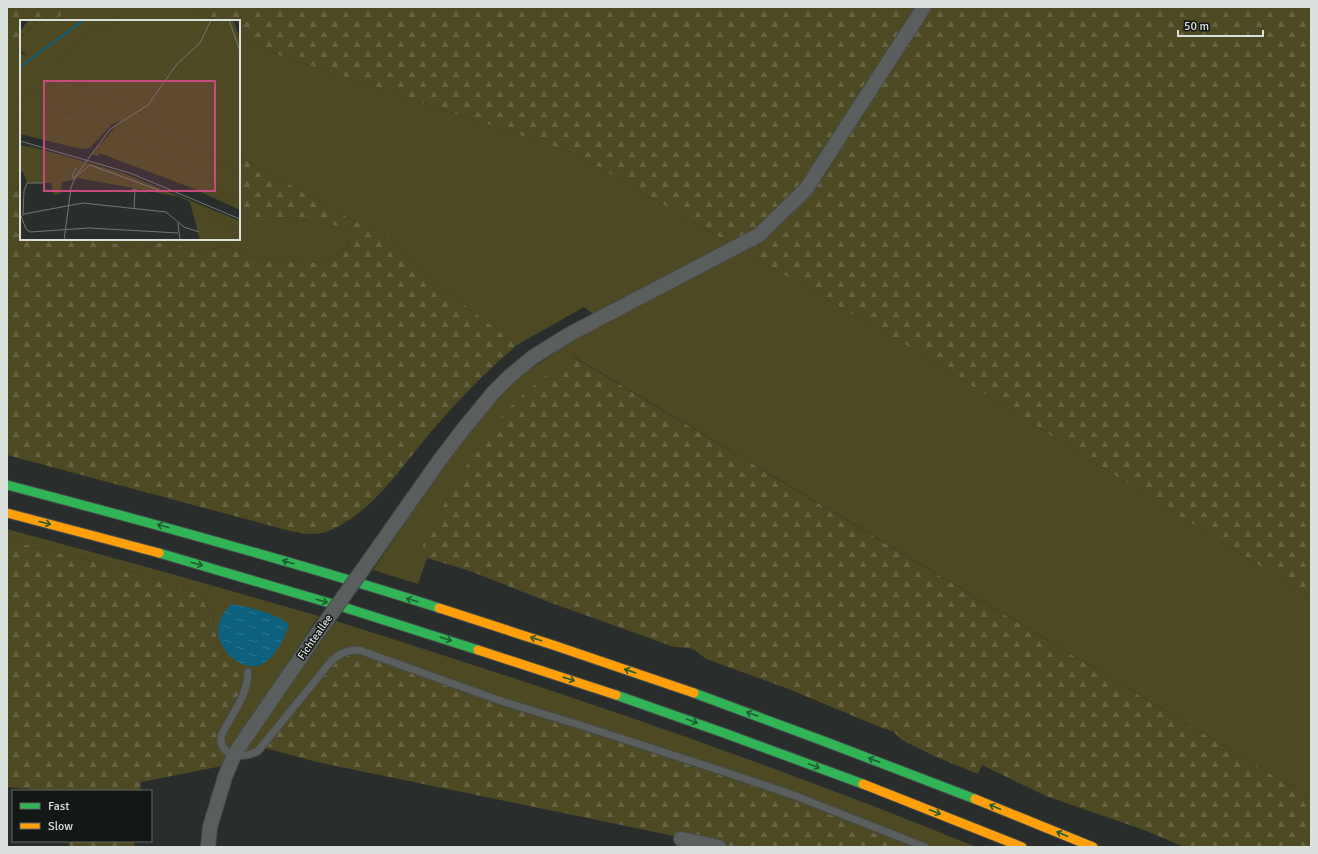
<svg xmlns="http://www.w3.org/2000/svg" width="1318" height="854" viewBox="0 0 1318 854" font-family="Signika,sans-serif">
<defs>
<pattern id="forest-firs" width="22" height="20" patternUnits="userSpaceOnUse"><rect width="22" height="20" fill="#4d4923"/><path d="M5 1l3.5 6h-7zM16 11l3.5 6h-7z" fill="#666342"/></pattern>
<pattern id="water-ripples" width="26" height="14" patternUnits="userSpaceOnUse"><rect width="26" height="14" fill="#0d617e"/><path d="M2 4q2-2 4 0t4 0M15 11q2-2 4 0t4 0" fill="none" stroke="#307790"/></pattern>
</defs>
<rect width="100%" height="100%" fill="#292e2c"/>
<g fill="#4d4923">
<polygon points="62,7 192,7 216,21 60,21"/>
<polygon points="239,35 267,51 574,153 916,351 1311,598 1311,798 573,356 478,448 432,525 423,545 422,555 427,558 418,584 373,570 453,452 494,402 517,379 532,368 599,323 595,316 584,307 517,345 416,268 387,235 349,218 239,156"/>
<polygon points="21,50 21,186 7,190 7,56"/>
<polygon points="239,217 282,217 349,228 347,248 322,263 250,257 226,247 195,252 165,240 139,249 95,239 239,239"/>
<path d="M 7,529 L 165,572 L 319,616 L 245,726 L 230,751 L 254,736 L 336,621 C 552,689 766,761 976,847 L 901,847 L 832,816 L 741,782 L 574,727 L 505,707 L 383,661 L 365,656 L 352,654 L 325,673 L 265,748 C 249,745 241,757 232,769 L 222,766 L 213,750 L 214,742 L 244,684 L 239,672 L 233,667 L 223,655 L 218,644 L 213,619 L 202,593 L 100,563 L 7,540 Z"/>
</g>
<g fill="url(#forest-firs)">
<polygon points="7,7 62,7 60,21 21,21 21,50 7,56"/>
<polygon points="192,7 1311,7 1311,598 916,351 574,153 267,51 239,35 239,21 216,21"/>
<path d="M 239,156 L 349,218 L 387,235 L 416,268 L 517,345 C 488,370 461,397 436,426 C 404,462 376,510 331,530 C 317,536 304,534 290,531 L 7,455 L 7,190 L 21,186 L 21,239 L 95,239 L 139,249 L 165,240 L 195,252 L 226,247 L 250,257 L 322,263 L 347,248 L 349,228 L 282,217 L 239,217 Z"/>
<path d="M 572,356 L 1311,798 L 1311,847 L 1184,847 L 1144,830 L 1046,796 L 982,765 L 978,774 L 934,756 L 902,740 L 893,731 L 882,728 L 786,688 L 706,659 L 695,650 L 689,648 L 674,647 L 546,601 L 470,571 L 427,558 L 422,555 C 421,540 435,520 442,508 C 464,470 485,430 517,400 C 534,384 554,370 572,356 Z"/>
<polygon points="7,540 100,563 202,593 213,619 218,644 223,655 244,678 244,684 214,742 213,750 222,766 141,782 140,791 54,791 7,787"/>
<polygon points="352,654 365,656 383,661 505,707 574,727 741,782 807,805 894,842 901,847 727,847 317,762 265,748 333,663 345,656"/>
<polygon points="69,841 135,841 134,847 70,847"/>
</g>
<path fill="url(#water-ripples)" d="M 232,604 C 251,608 273,612 289,624 C 286,637 273,661 260,665 C 241,671 220,651 218,633 C 217,622 224,611 232,604 Z"/>
<g fill="none" stroke-linecap="round" stroke-linejoin="round">
<g stroke="#464b49" stroke-width="9">
<path id="lane" d="M 248,672 C 248,696 231,715 221,736 C 219,757 243,759 258,751 L 332,660 C 341,653 347,650 359,650 L 504,702 L 580,725 L 731,774 L 793,795 L 925,847"/>
</g>
<g stroke="#464b49" stroke-width="16">
<g id="street">
<polyline points="380,545 439,461 465,427 493,393 510,376 533,357 570,334 759,235 806,189 924,7"/>
<polyline points="681,839 719,847"/>
<polyline points="208,847 210,827 225,777 235,753 312,641"/>
</g>
</g>
<g stroke="#464b49" stroke-width="11">
<g id="fast">
<path d="M 7,485 C 152,523 296,562 439,608"/>
<polyline points="159,553 343,607 478,650"/>
<polyline points="694,693 826,742 975,799"/>
<polyline points="616,695 724,733 863,784"/>
</g>
</g>
<g stroke="#464b49" stroke-width="11">
<g id="slow">
<polyline points="7,513 159,553"/>
<polyline points="439,608 556,646 694,693"/>
<polyline points="478,650 616,695"/>
<polyline points="863,784 1022,847"/>
<polyline points="975,799 1093,847"/>
</g>
</g>
<use href="#lane" stroke="#5a5e5c" stroke-width="7"/>
<use href="#street" stroke="#5a5e5c" stroke-width="14"/>
<use href="#fast" stroke="#30b455" stroke-width="9"/>
<use href="#slow" stroke="#ff9f0a" stroke-width="9"/>
<g stroke="#464b49" stroke-width="16" stroke-linecap="butt">
<polyline id="street-bridge" points="312,641 380,545"/>
</g>
<use href="#street-bridge" stroke="#5a5e5c" stroke-width="14"/>
</g>
<defs><path id="oneway-shaft" d="M-6 0H5M1.5-3L5.5 0L1.5 3" fill="none" stroke-width="1.6" stroke-linecap="round" stroke-linejoin="round"/></defs>
<g stroke="#205e32">
<use href="#oneway-shaft" transform="translate(45 523) rotate(14)"/>
<use href="#oneway-shaft" transform="translate(163 526) rotate(-165)"/>
<use href="#oneway-shaft" transform="translate(288 562) rotate(-164)"/>
<use href="#oneway-shaft" transform="translate(197 564) rotate(15)"/>
<use href="#oneway-shaft" transform="translate(412 600) rotate(-163)"/>
<use href="#oneway-shaft" transform="translate(322 601) rotate(16)"/>
<use href="#oneway-shaft" transform="translate(446 639) rotate(18)"/>
<use href="#oneway-shaft" transform="translate(536 639) rotate(-162)"/>
<use href="#oneway-shaft" transform="translate(630 671) rotate(-161)"/>
<use href="#oneway-shaft" transform="translate(569 679) rotate(18)"/>
<use href="#oneway-shaft" transform="translate(752 714) rotate(-160)"/>
<use href="#oneway-shaft" transform="translate(692 721) rotate(20)"/>
<use href="#oneway-shaft" transform="translate(874 760) rotate(-159)"/>
<use href="#oneway-shaft" transform="translate(814 766) rotate(21)"/>
<use href="#oneway-shaft" transform="translate(995 807) rotate(-158)"/>
<use href="#oneway-shaft" transform="translate(935 812) rotate(21)"/>
<use href="#oneway-shaft" transform="translate(1062 834) rotate(-157)"/>
</g>
<g text-anchor="middle" dominant-baseline="central" stroke-width="3" stroke-linejoin="round" paint-order="stroke">
<g font-size="11" fill="#dae1dd" stroke="#131715">
<text transform="translate(315 637) rotate(-55)">Fichteallee</text>
</g>
</g>
<g transform="translate(20 20)">
<rect width="220" height="220" fill="#292e2c"/>
<path d="M 36,59 L 44,60 L 98,80 L 220,155 L 220,180 L 98,107 L 86,119 L 78,136 L 72,134 L 100,101 L 91,105 L 74,91 L 49,78 L 0,96 L 0,79 L 31,65 ZM 35,89 L 60,89 L 69,90 L 66,95 L 42,93 ZM 0,123 L 103,153 L 220,201 L 220,213 L 192,199 L 189,190 L 146,171 L 142,173 L 67,147 L 58,158 L 53,160 L 55,149 L 51,141 Z" fill="#4d4923"/>
<path d="M 9,0 L 18,0 L 0,18 L 0,11 ZM 102,0 L 213,0 L 220,18 L 220,155 L 98,80 L 44,60 L 34,60 L 31,65 L 0,79 L 0,50 L 29,47 L 71,12 ZM 49,77 L 74,91 L 91,105 L 70,128 L 61,129 L 0,114 L 0,96 ZM 35,89 L 60,89 L 69,90 L 65,95 L 42,93 ZM 98,107 L 220,180 L 220,190 L 172,168 L 79,133 L 86,119 ZM 0,125 L 50,137 L 55,148 L 53,160 L 42,162 L 41,173 L 34,175 L 31,163 L 7,163 L 3,152 L 0,152 ZM 69,145 L 142,173 L 146,171 L 173,182 L 189,190 L 192,199 L 220,213 L 220,220 L 180,220 L 170,182 L 161,177 L 58,158 Z" fill="#4d4923" fill-rule="evenodd"/>
<path d="M 18,0 L 102,0 L 71,12 L 29,47 L 21,51 L 0,50 L 0,32 L 7,37 L 0,29 L 0,18 Z" fill="#4d4923"/>
<path fill="none" stroke="#0d617e" stroke-width="2" d="M 0,47 L 64,0"/>
<path fill="none" stroke="#707673" stroke-width="1" d="M 209,0 L 220,31M 0,121 L 110,153 L 220,199M 56,148 L 52,156 L 54,158 L 70,145 L 144,172M 112,169 L 125,172M 114,189 L 115,170M 3,194 L 4,171 L 7,163 L 23,163M 1,196 L 6,209 L 10,212 L 69,208 L 158,213M 0,198 L 4,194 L 63,183 L 146,192 L 164,207 L 179,212M 158,203 L 160,220M 44,220 L 51,168 L 55,157 L 90,109 L 128,85 L 157,44 L 180,23 L 191,0"/>
<path fill="#c84a7c" fill-opacity="0.15" stroke="#c84a7c" stroke-width="2" d="M 24,61 L 195,61 L 195,171 L 24,171 Z"/>
<rect width="220" height="220" fill="none" stroke="#dae1dd" stroke-width="2"/>
</g>
<rect width="1318" height="854" fill="none" stroke="#dae1dd" stroke-width="16"/>
<rect x="12" y="790" width="140" height="52" fill="#131715" stroke="#636865"/>
<rect x="20" y="803" width="20" height="6" fill="#30b455" stroke="#636865"/>
<text x="48" y="810" font-size="12" fill="#dae1dd">Fast</text>
<rect x="20" y="823" width="20" height="6" fill="#ff9f0a" stroke="#636865"/>
<text x="48" y="830" font-size="12" fill="#dae1dd">Slow</text>
<path d="M1178 30v6h85v-6" fill="none" stroke="#dae1dd" stroke-width="2"/>
<text x="1184" y="30" font-size="12" fill="#dae1dd" stroke="#131715" stroke-width="3" paint-order="stroke">50 m</text>
</svg>
